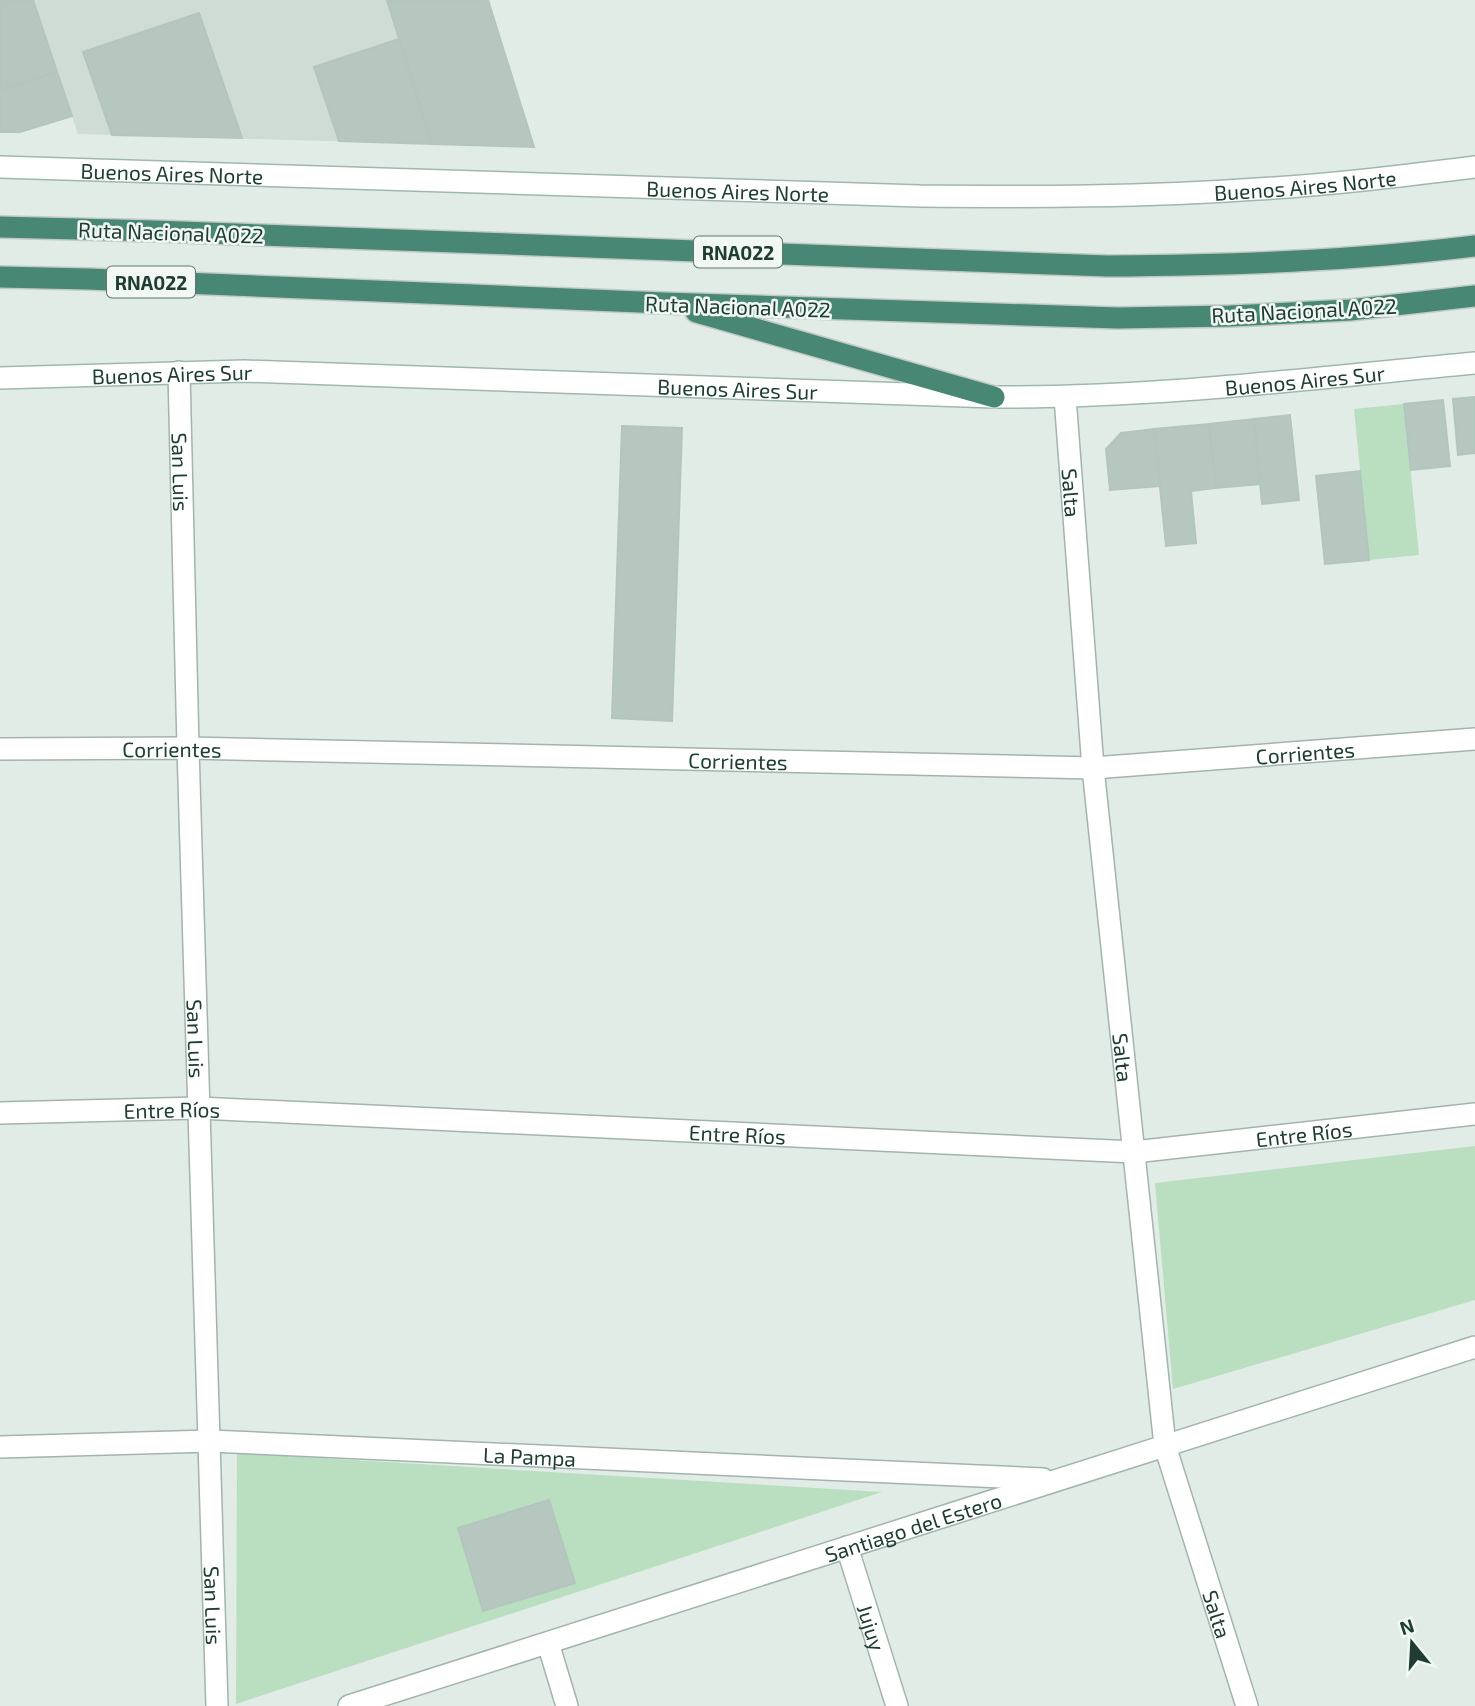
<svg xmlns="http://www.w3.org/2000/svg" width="1475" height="1706" viewBox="0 0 1475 1706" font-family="'Exo 2',sans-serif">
<rect width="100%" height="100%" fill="#e1ece6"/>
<polygon fill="#cfdcd5" points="33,0 488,0 534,147 78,134"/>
<g fill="#b9dec0">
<polygon points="1404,404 1419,555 1369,560 1354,409"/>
<polygon points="1475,1146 1475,1300 1173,1389 1155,1183"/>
<polygon points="237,1453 882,1492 236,1704"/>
</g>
<g fill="#b6c7bf" stroke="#b3c6bd" stroke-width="2">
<polygon points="0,0 33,0 57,72 0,90"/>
<polygon points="387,0 488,0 534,147 432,144"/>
<polygon points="199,13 242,138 112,135 83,52"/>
<polygon points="399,39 432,144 339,141 314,67"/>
<polygon points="57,72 72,116 20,132 0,132 0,90"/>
<polygon points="1475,397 1475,453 1458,455 1453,399"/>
<polygon points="1443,400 1450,466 1411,470 1404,404"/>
<polygon points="1290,415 1299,500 1262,504 1254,419"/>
<polygon points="1254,419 1260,484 1216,488 1209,424"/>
<polygon points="1209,424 1216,488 1191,491 1196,543 1166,546 1154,429"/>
<polygon points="622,426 682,428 672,721 612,718"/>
<polygon points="1154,429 1160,486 1110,490 1106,449 1121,433"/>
<polygon points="1360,471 1369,560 1325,564 1316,476"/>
<polygon points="549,1500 575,1583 483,1611 458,1528"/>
</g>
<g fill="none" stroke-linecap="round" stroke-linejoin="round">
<g stroke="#a3b4ad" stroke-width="24">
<g id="minor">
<path id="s1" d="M 179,372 L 188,748 L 217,1706"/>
<path id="s2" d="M 1065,397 L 1093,768 L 1165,1446 L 1247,1706"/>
<path id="s3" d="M 0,749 L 188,748 L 1093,768 L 1475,739"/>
<path id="s4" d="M 0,1113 L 199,1108 L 1134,1152 L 1475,1114"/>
<path id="s5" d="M 0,1447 L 210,1441 L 1043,1479"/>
<path id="s6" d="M 847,1547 L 897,1706"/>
<polyline points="548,1643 567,1706"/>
<path id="s7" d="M 349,1706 L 1475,1347"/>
</g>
</g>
<g stroke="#9fb8ae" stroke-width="24">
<g id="secondary">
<path id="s8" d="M 0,167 L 920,196 C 1032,197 1145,197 1257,189 C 1330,185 1402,176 1475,167"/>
<path id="s9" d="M 0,378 L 244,371 L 994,397 C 1155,398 1315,378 1475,363"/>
</g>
</g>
<g stroke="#c1c9c6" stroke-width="24">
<g id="trunk">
<path d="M 0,227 L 154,231 L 1107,266 C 1230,265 1353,261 1475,246"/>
<polyline points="0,277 88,279 664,303 1118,318 1230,316 1350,310 1475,296"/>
<polyline points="696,312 994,397"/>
</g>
</g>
<use href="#minor" stroke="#fff" stroke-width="21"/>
<use href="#secondary" stroke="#fff" stroke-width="21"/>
<use href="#trunk" stroke="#488774" stroke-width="21"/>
</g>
<g text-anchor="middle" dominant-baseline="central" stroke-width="5" stroke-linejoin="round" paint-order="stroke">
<g fill="#f1f8f4" stroke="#5f756e" stroke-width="2">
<rect x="694" y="236.5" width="88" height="31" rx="5"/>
<rect x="107" y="266.5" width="88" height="31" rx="5"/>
</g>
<g font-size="19" font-weight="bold" fill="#203d34">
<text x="738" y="252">RNA022</text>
<text x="151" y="282">RNA022</text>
</g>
<g font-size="21" fill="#203d34" stroke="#f1f8f4">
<text stroke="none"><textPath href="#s8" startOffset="172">Buenos Aires Norte</textPath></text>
<text stroke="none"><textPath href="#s8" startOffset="1306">Buenos Aires Norte</textPath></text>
<text stroke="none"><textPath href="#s8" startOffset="738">Buenos Aires Norte</textPath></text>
<text transform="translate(171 232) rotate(2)">Ruta Nacional A022</text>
<text transform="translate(738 306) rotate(2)">Ruta Nacional A022</text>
<text transform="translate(1304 310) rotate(-3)">Ruta Nacional A022</text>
<text stroke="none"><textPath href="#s9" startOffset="172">Buenos Aires Sur</textPath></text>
<text stroke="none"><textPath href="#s9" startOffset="1306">Buenos Aires Sur</textPath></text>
<text stroke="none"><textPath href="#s9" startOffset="738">Buenos Aires Sur</textPath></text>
<text stroke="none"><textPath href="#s1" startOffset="100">San Luis</textPath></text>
<text stroke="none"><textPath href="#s2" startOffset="96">Salta</textPath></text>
<text stroke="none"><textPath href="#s3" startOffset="172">Corrientes</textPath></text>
<text stroke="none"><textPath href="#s3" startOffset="1306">Corrientes</textPath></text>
<text stroke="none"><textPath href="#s3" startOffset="738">Corrientes</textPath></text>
<text stroke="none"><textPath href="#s1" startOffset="667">San Luis</textPath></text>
<text stroke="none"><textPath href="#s2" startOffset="663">Salta</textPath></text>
<text stroke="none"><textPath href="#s4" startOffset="172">Entre Ríos</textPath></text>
<text stroke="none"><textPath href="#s4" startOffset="1306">Entre Ríos</textPath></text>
<text stroke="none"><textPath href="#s4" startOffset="738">Entre Ríos</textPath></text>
<text stroke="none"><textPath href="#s5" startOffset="530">La Pampa</textPath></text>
<text stroke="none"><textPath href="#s7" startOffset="592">Santiago del Estero</textPath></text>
<text stroke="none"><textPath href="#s1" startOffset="1234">San Luis</textPath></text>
<text stroke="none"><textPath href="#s2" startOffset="1230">Salta</textPath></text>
<text stroke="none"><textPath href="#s6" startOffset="84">Jujuy</textPath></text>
</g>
</g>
<g transform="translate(1412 1643) rotate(342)" stroke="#f1f8f4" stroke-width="5" paint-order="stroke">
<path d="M0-5L12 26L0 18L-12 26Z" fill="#203d34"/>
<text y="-10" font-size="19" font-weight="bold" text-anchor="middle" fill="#203d34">N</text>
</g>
</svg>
